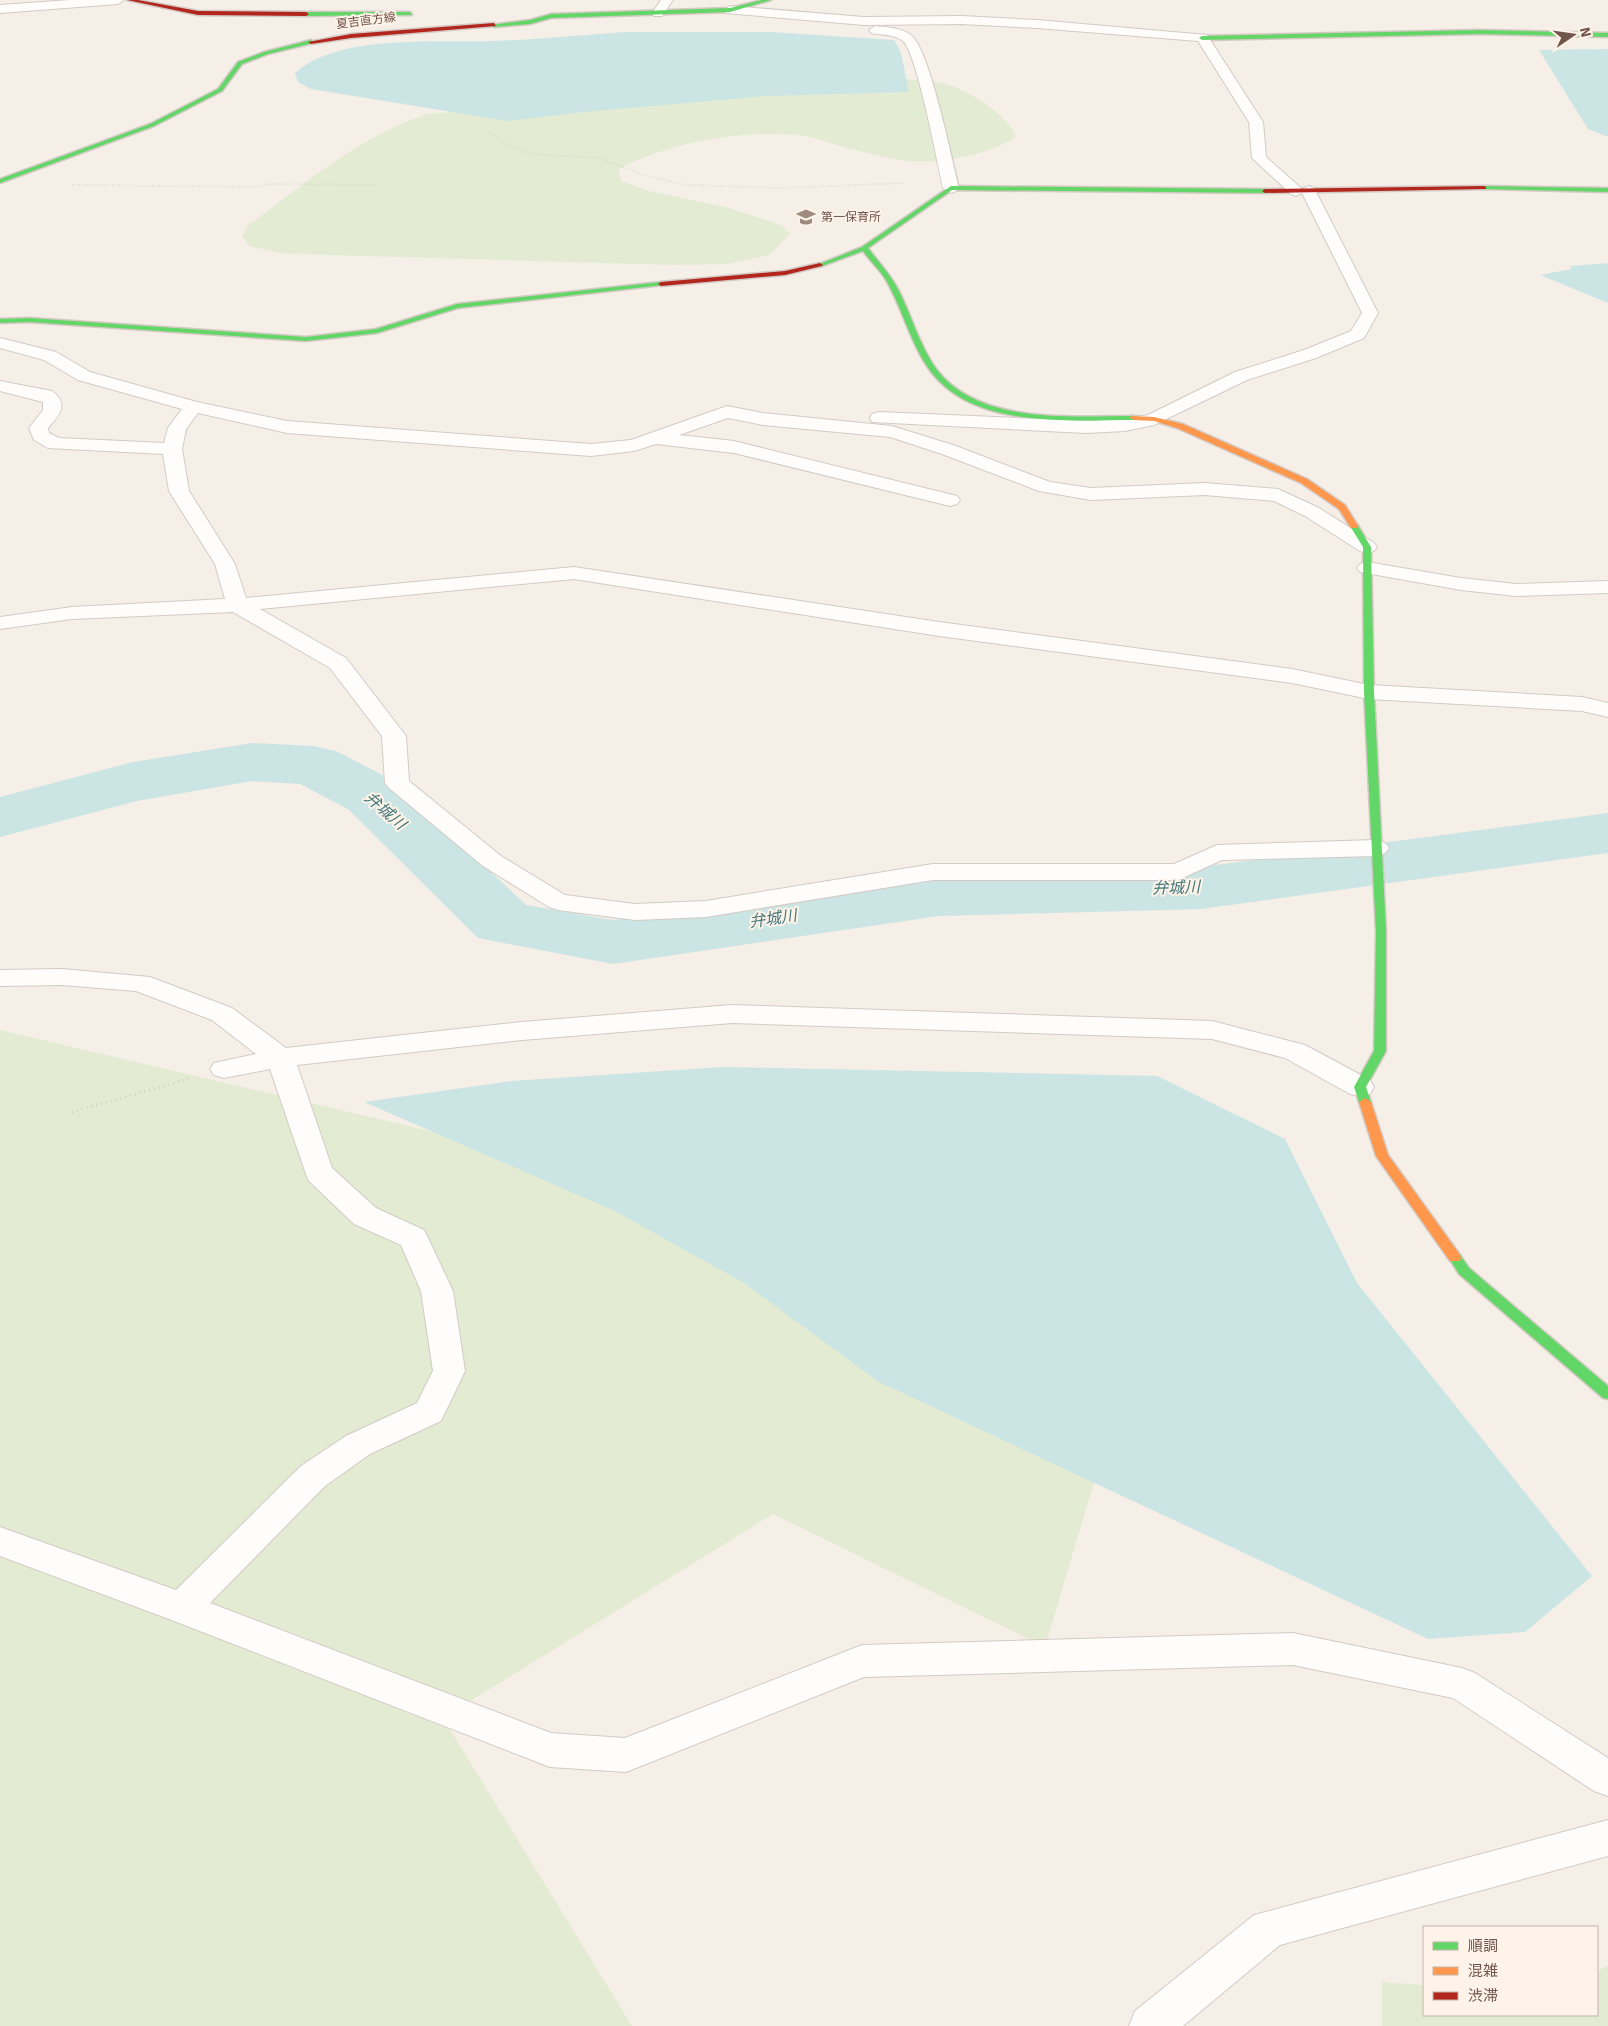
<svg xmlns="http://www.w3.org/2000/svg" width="1608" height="2026" viewBox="0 0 1608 2026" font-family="Signika,'Noto Sans JP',sans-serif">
<rect width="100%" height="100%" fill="#f5efe8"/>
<g fill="#e3ebd3">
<path d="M 894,78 C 912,80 931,80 949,85 C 971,92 1007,115 1016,136 C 993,155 936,164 907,161 C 887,158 866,153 847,148 C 832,144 815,137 799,135 C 741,130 670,142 619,169 L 621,181 L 649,191 L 729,208 L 781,225 L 790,234 L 770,255 L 727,264 L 674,265 L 330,255 L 281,253 L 249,246 L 242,236 L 248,226 C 305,183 359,137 427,114 Z"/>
<polygon points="0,1030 932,1249 1097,1472 1045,1647 773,1514 443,1718 632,2026 0,2026"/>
<polygon points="1608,1965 1608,2026 1382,2026 1382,1982 1424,1985 1424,2015 1597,2015 1597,1972"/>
</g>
<g fill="#cae5e4">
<path d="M 626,32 L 770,32 L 894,40 L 901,53 L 909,92 L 768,96 L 583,112 L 507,121 L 311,89 L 298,82 L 295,73 C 339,34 433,43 490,41 C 535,40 581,35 626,32 Z"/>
<polygon points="1608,49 1608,137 1588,129 1539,50"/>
<polygon points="1608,263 1608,303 1540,275 1572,269 1570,266"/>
<polygon points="723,1067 1157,1076 1285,1139 1357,1283 1592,1576 1525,1632 1428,1639 879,1382 744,1283 615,1211 364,1102 512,1081"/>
</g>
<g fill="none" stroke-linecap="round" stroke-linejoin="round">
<polygon fill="#cae5e4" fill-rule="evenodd" points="252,743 313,746 336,751 394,781 526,905 613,920 939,874 1201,867 1608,813 1608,853 1201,909 939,916 613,964 478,938 348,809 300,784 252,781 137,801 0,837 0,797 133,762"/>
<g stroke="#d4cac5" stroke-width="2">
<g id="street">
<polygon points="70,0 124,0 118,4 0,13 0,5"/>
<polygon points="661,0 673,0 662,16 654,16 652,13"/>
<polygon points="730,6 864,17 962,16 1037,20 1207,35 1263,122 1266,157 1302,189 1309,186 1314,188 1378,313 1364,338 1316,358 1247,380 1154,425 1125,431 1086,433 872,422 870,418 872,414 879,412 1086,421 1125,419 1148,415 1235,372 1304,350 1351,331 1362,313 1302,193 1296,196 1291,194 1252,158 1249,122 1198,41 1037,28 962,24 864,25 726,13 724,10"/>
<path d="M 875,26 C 886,27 904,28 912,36 C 930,52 952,160 959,188 L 956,191 L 951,193 L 943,188 C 937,161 918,59 904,42 C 896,34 881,35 871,33 L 869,30 Z"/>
<path d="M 0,338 L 56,352 L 90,372 L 197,402 L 287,421 L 591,444 L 631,440 L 727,406 L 763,413 L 892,426 L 956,446 L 1050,482 L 1091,488 L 1205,483 L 1278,489 L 1319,508 L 1374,543 L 1377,547 L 1374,551 L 1367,553 L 1360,551 L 1305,516 L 1274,501 L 1205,495 L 1091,500 L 1039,491 L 942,454 L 890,437 L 763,425 L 728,418 L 679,435 L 734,441 L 957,496 L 960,500 L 957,504 L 950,506 L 734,453 L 656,444 L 634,451 L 591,456 L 287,433 L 198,413 L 186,429 L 182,449 L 189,491 L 235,564 L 246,598 L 574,567 L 939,622 L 1292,669 L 1369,685 L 1582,697 L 1608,703 L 1608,717 L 1582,711 L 1369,699 L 1292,683 L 939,636 L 574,579 L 260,609 L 346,658 L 406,736 L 409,781 L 501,856 L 565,895 L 635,904 L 706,901 L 933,864 L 1174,864 L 1217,845 L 1376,840 L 1385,843 L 1389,848 L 1385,853 L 1376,856 L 1222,860 L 1178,880 L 933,880 L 706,917 L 635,920 L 558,910 L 549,907 L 483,866 L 389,788 L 385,783 L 382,736 L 330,668 L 233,612 L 72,619 L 0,629 L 0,617 L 72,607 L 225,599 L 215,564 L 169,491 L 163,454 L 48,448 L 34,440 L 29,428 L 43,410 L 43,402 L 0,391 L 0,381 L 52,391 C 70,405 59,415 48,428 L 49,433 L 59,438 L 164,443 L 168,428 L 182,409 L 78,380 L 44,360 L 0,348 Z"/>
<polygon points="1367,562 1461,578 1516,584 1608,581 1608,593 1516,596 1461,590 1360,572 1357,568 1360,564"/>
<polygon points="62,969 150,977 232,1008 286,1048 522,1022 732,1005 1212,1021 1305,1045 1370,1080 1374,1087 1370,1094 1360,1096 1350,1094 1285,1058 1212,1039 732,1023 522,1040 297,1065 332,1168 376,1208 424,1230 428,1238 453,1291 465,1371 441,1421 370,1454 325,1486 210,1603 551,1733 625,1738 862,1645 1293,1633 1462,1668 1475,1673 1608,1758 1608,1796 1594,1791 1453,1698 1293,1665 864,1677 626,1772 550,1767 169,1619 0,1556 0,1527 176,1590 301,1466 346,1436 417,1403 433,1371 421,1291 401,1245 354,1224 308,1180 270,1069 224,1078 214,1075 210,1069 214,1063 256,1054 212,1020 136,991 62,985 0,986 0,970"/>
<polygon points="1608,1820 1608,1856 1280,1945 1183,2026 1129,2026 1135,2011 1254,1915"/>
</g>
</g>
<g stroke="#d4cac4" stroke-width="3">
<g id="fast">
<polygon points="762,0 771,0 730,12 551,18 530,24 494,27 491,25 530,20 551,14 730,8"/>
<polygon points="410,12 412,15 306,16 303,14 306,12"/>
<polygon points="1479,30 1608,33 1608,37 1479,34 1202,40 1199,38 1202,36"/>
<polygon points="311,40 313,43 268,54 242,64 222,91 154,126 0,183 0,179 150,124 218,89 238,62 264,52"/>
<path d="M 951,186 L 1265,189 L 1268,191 L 1265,193 L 952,190 L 868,248 C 879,263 891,275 899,291 C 912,317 920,347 937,370 C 980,425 1072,416 1134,416 L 1138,418 L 1134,420 C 1070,420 975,429 931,372 C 911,345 903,310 886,280 C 880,270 870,261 863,251 L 822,266 L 817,265 L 862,247 Z"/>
<polygon points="1484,186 1608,188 1608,192 1482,189 1482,187"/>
<polygon points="661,282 663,283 663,285 458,308 377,333 306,341 29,322 0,323 0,319 29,318 306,337 376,329 457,304"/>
<polygon points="1351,524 1357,524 1371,547 1374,692 1386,932 1386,1051 1366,1087 1371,1102 1365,1106 1359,1102 1354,1087 1374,1051 1376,932 1364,692 1363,547 1350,526"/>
<polygon points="1455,1253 1460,1255 1469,1268 1608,1386 1608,1399 1603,1398 1459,1274 1449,1258 1450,1255"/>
</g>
</g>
<g stroke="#d4cac4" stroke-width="3">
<g id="slow">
<polygon points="1131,416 1154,417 1183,424 1307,479 1345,505 1358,526 1357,528 1351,528 1339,509 1301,483 1177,428 1154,421 1134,420 1130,418"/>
<polygon points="1365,1098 1371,1102 1388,1155 1460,1255 1461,1258 1460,1261 1450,1261 1376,1156 1359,1102"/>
</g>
</g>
<g stroke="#d4cac4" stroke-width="3">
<g id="jam">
<polygon points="127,0 138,0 198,11 306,12 309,14 306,16 198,15"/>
<polygon points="494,23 496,26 351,38 311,44 308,42 351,34"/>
<polygon points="1484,186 1486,187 1486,189 1265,193 1262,191 1265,189"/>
<polygon points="820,263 823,265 822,266 785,275 661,286 658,284 661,282 785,271"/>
</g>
</g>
<g stroke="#d6ceca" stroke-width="2" stroke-dasharray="0.5 2" stroke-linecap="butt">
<polyline points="488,132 512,147 534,154 599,158 644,175 686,185 781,188 906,183"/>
<polyline points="72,185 257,187 269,184 379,185"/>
</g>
<polyline stroke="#d6ceca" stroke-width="3" stroke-dasharray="1 4" stroke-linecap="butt" points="72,1112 192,1078"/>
<use href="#street" fill="#fefdfc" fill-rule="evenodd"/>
<use href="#fast" fill="#63d668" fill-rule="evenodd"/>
<use href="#slow" fill="#ff974d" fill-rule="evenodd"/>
<use href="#jam" fill="#b3261e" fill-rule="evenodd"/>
</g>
<defs>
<g id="school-bare" transform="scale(1.5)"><path d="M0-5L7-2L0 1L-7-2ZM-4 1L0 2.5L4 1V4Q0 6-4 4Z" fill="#9f8a81" stroke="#fef3e8" stroke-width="2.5" paint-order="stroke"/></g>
</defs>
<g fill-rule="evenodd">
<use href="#school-bare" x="806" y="217"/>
</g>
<g text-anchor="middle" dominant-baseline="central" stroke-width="4" stroke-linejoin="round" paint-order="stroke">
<g font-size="12" fill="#71544a" stroke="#fef3e8">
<text transform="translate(366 21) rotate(-7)">夏吉直方線</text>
</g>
<g font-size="12" fill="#71544a" stroke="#fef3e8" text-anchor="start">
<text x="821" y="217">第一保育所</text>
</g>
<g font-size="16" font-style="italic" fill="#43787c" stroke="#fef3e8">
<text transform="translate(385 811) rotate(41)">弁城川</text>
<text transform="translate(1176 888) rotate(-2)">弁城川</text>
<text transform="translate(773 919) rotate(-8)">弁城川</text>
</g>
</g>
<rect x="1423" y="1926" width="175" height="90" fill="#fef3e8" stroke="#c6b3a9"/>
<rect x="1433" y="1942" width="25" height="8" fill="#63d668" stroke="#c6b3a9"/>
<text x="1468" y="1951" font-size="15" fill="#71544a">順調</text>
<rect x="1433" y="1967" width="25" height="8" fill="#ff974d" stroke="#c6b3a9"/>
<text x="1468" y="1976" font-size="15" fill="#71544a">混雑</text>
<rect x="1433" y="1992" width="25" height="8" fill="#b3261e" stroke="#c6b3a9"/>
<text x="1468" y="2001" font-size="15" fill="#71544a">渋滞</text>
<g transform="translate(1573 35) rotate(77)" stroke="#fef3e8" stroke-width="4" paint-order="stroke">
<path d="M0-4L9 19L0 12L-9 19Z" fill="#71544a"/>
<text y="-8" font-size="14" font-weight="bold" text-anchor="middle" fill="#71544a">N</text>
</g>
</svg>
